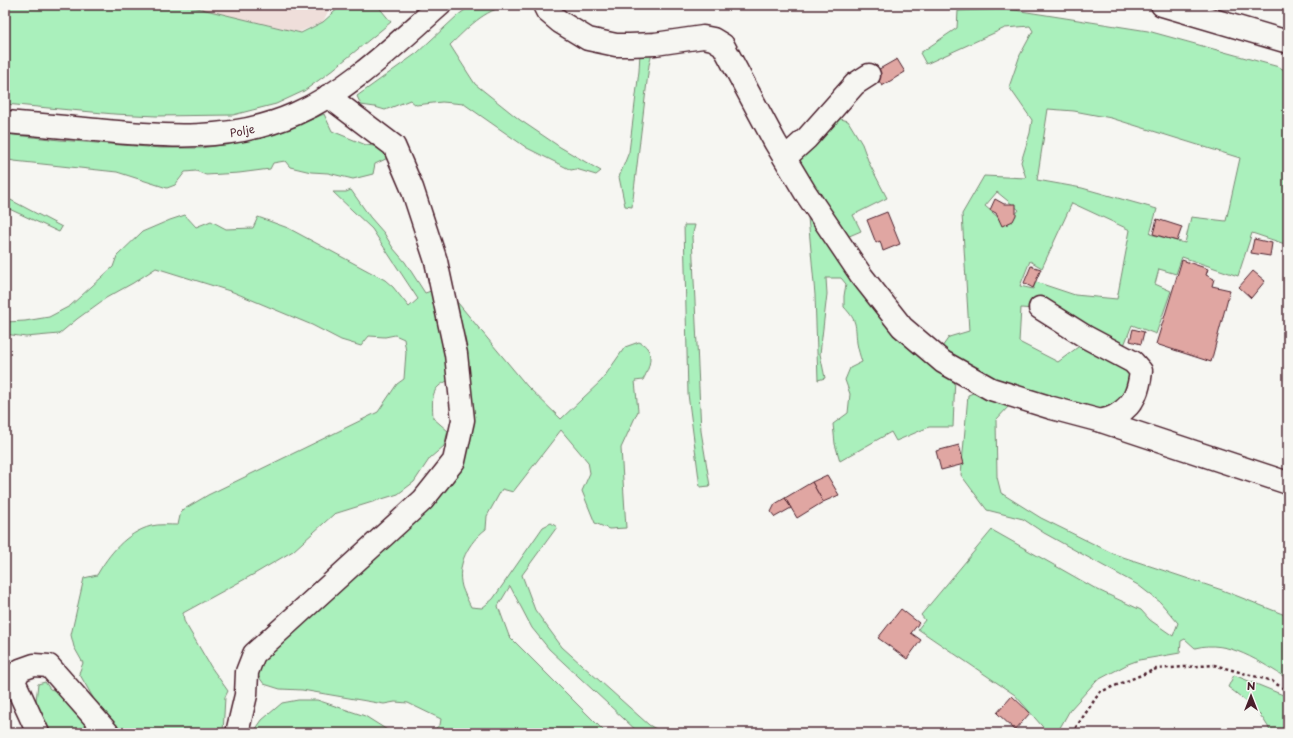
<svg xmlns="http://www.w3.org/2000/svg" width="1293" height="738" viewBox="0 0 1293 738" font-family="'Playpen Sans',sans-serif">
<rect width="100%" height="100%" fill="#f6f6f2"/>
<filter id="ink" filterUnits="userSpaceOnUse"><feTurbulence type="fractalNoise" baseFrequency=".025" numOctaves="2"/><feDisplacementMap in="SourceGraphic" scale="8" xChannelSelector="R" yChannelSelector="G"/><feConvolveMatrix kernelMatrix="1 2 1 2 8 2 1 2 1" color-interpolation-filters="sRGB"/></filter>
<g filter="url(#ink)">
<polygon fill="#efdeda" points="185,5 331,5 323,22 299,32"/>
<g fill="#aaf0bc" stroke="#7a8874" fill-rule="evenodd">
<polygon points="5,5 185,5 301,33 323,22 342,5 377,5 391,22 330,72 304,91 276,104 233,115 156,116 114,114 5,104"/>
<path d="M 472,5 L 523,5 L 525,7 C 520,6 514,5 509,6 C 484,9 467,29 450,45 L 475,84 L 520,120 L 560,147 L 601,171 L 596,175 L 576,169 L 571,170 L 527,148 L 464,104 L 442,102 L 416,105 L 410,100 L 385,110 L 375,107 L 361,105 L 357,96 L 417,53 L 458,15 Z"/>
<path d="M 1008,9 L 1148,31 L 1279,67 L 1288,72 L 1288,245 L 1252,233 L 1238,276 L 1182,257 L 1176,274 L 1159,269 L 1155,284 L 1171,291 L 1156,334 L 1132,325 L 1123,348 L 1034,309 L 1021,308 L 1019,342 L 1058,362 L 1086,341 L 1138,376 L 1116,410 L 1095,416 L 1035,400 L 940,350 L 949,337 L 969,331 L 962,214 L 984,176 L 1026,178 L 1021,162 L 1030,133 L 1032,120 L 1009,87 L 1020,55 L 1033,31 L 1030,26 L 1005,28 L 926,64 L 920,53 L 957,28 L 958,11 ZM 1048,109 L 1074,111 L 1111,118 L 1240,158 L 1226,221 L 1191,217 L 1185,243 L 1150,234 L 1157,209 L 1082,188 L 1037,180 ZM 997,192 L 1019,210 L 1007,225 L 985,206 ZM 1072,203 L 1130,230 L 1117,299 L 1075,295 L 1036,282 L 1033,289 L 1020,286 L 1030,261 L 1042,268 Z"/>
<polygon points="653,50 649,65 632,207 625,206 619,177 629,152 639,71 640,52"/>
<polygon points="324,114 332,131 366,145 382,147 390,157 375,164 373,174 353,179 328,173 311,172 290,167 285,161 273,163 270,169 239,173 206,175 196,171 185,172 175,185 167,188 117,172 14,161 5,159 5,134 60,140 121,145 161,148 201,148 242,142 284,131"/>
<polygon points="834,117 848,121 862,144 869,163 887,198 853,215 861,231 847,237 794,158"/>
<path d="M 351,190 L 370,217 L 384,233 L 393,248 L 405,262 L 425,293 L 434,290 L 453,379 C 430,386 432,397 433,418 L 448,431 L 444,446 L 430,458 L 414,482 L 398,494 L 334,514 L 293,551 L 256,573 L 183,613 L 184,621 L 211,667 L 228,691 L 225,697 L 223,733 L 116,733 L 100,710 L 79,673 L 83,663 L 74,647 L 71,635 L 84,578 L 97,575 C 109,554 126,533 151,526 C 159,524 170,525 178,525 L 181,511 L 208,495 L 378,412 L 397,384 L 404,379 L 406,352 L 404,339 L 395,335 L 385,337 L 369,336 L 361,346 L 341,340 L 312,325 L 233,292 L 156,268 L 133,283 L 106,298 L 77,319 L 59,334 L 26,337 L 5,334 L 5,322 L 25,321 L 49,317 L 70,306 L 113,267 L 117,256 L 142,232 L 170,220 L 185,215 L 196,227 L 211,221 L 226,229 L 253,228 L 258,217 L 288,228 L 385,280 L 393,287 L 409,307 L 418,299 L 372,229 L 333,192 L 346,192 Z"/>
<polygon points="5,197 62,227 59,232 5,207"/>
<path d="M 807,206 L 955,376 L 953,427 L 929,427 L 896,441 L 891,432 L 840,461 L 835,444 L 833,424 L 848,413 L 850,394 L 845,380 L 850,368 L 862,362 C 860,356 858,349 857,343 C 855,325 858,322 844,307 L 844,296 L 846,284 L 841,278 L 826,278 L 827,294 L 820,354 L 825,378 L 818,380 L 815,295 Z"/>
<polygon points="684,225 695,225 692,237 701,431 710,486 700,487 688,394"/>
<path d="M 453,297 L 527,386 L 561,419 L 602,380 L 625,347 L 639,342 C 656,349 650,367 643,380 L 635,381 L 638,411 L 621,448 L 626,528 L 609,529 L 595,523 L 582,491 L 590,473 L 588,462 L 561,430 L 513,492 L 502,489 L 487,516 L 486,529 C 469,542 456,564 462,587 C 464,593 468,601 471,607 L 482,608 L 493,599 L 543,527 L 551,523 L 557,527 L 522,575 L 535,610 L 562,647 L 649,725 L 663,733 L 639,733 L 549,649 L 532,628 L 510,586 L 498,606 L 509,636 L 606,733 L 429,733 L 440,725 L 441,719 L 408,703 L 395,702 L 384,704 L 302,690 L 280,689 L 264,684 L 251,666 L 464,462 Z"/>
<path d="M 981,390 L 1009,406 L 996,420 L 997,477 L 1001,493 L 1041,518 L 1114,554 L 1222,590 L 1285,615 L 1286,627 L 1288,629 L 1288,679 C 1260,662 1229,639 1195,648 L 1185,639 L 1181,641 L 1180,653 L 1139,660 L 1128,664 L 1096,681 L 1070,710 L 1057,733 L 1048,733 L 1015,695 L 918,629 L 925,620 L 921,615 L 992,530 L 1098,590 L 1141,610 L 1150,620 L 1173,636 L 1178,623 L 1160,602 L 1138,585 L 1044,533 L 1023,519 L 987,510 L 961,475 L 968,395 Z"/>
<path d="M 1234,675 L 1288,697 L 1288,733 L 1271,733 C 1263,713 1245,700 1228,687 Z"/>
<polygon points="45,682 50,689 68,694 101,733 32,733 38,684"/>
<polygon points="298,700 317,700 365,716 392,733 253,733 262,720 282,703"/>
</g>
<g fill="#e0a6a2" stroke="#4a1f2b">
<polygon points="897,59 905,72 882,86 874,72"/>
<polygon points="995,199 1004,204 1016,204 1016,215 1013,221 1002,226 996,213 990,210"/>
<polygon points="887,212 900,244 883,251 880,241 876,243 867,220"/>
<polygon points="1157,219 1182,227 1177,241 1153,234"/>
<polygon points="1254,239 1272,243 1270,256 1251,253"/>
<polygon points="1182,260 1208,269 1206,275 1214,279 1212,286 1230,290 1211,362 1156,344"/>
<polygon points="1031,266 1041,269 1033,288 1024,283"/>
<polygon points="1253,271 1265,281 1251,298 1239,287"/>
<polygon points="1133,329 1144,332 1141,344 1130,341"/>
<polygon points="959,445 964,464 941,470 936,451"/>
<polygon points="827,475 839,495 823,502 812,482"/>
<polygon points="812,482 823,502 797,518 785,498"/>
<polygon points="785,498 791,508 775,517 771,512 775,504"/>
<polygon points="901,609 919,623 911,633 921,640 907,659 878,638"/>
<polygon points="1012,696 1030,713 1015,730 997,713"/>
</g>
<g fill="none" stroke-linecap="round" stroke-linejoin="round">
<g stroke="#4a1f2b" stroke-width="25">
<g id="minor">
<polyline points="544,5 547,11 560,22 588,39 616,45 630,45 655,44 703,37 713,39 723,45 775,142 805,192 861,275 902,327 943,362 991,389 1052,408 1101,421 1288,483"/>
<polyline points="1162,5 1288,42"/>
<path id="s1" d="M 5,122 C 35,124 65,127 96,130 C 163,137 232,142 295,114 C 350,90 396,44 440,5"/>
<polyline points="785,158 807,138 855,84 869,75"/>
<path d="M 1040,308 L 1086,337 L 1133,362 L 1141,371 C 1139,389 1135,404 1118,414 C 1113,418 1106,419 1101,421"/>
<polyline points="38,733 14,681 20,670 34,665 49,666 108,733"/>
<polyline points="237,733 246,695 247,672 254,654 423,500 454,461 463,420 456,354 436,261 412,188 394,146 328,96"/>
</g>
</g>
<polyline stroke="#4a1f2b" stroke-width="2.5" stroke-dasharray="3 3" stroke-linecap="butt" points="1072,733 1100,692 1156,669 1214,665 1272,681 1288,692"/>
<use href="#minor" stroke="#f6f6f2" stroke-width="22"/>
</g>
</g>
<g text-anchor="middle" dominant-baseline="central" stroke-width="3" stroke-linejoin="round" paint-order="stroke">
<g font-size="11" fill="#4a1f2b" stroke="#f6f6f2">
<text stroke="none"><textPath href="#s1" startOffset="238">Polje</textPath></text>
</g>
</g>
<rect width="1293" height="738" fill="none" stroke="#f6f6f2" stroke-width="20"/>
<rect x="10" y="10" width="1273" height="718" fill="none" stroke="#4a1f2b" stroke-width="1.5" filter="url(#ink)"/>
<g transform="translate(1251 696)" stroke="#f6f6f2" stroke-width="3" paint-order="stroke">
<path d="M0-3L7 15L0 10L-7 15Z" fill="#4a1f2b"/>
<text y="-6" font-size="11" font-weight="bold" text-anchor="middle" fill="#4a1f2b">N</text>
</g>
</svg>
